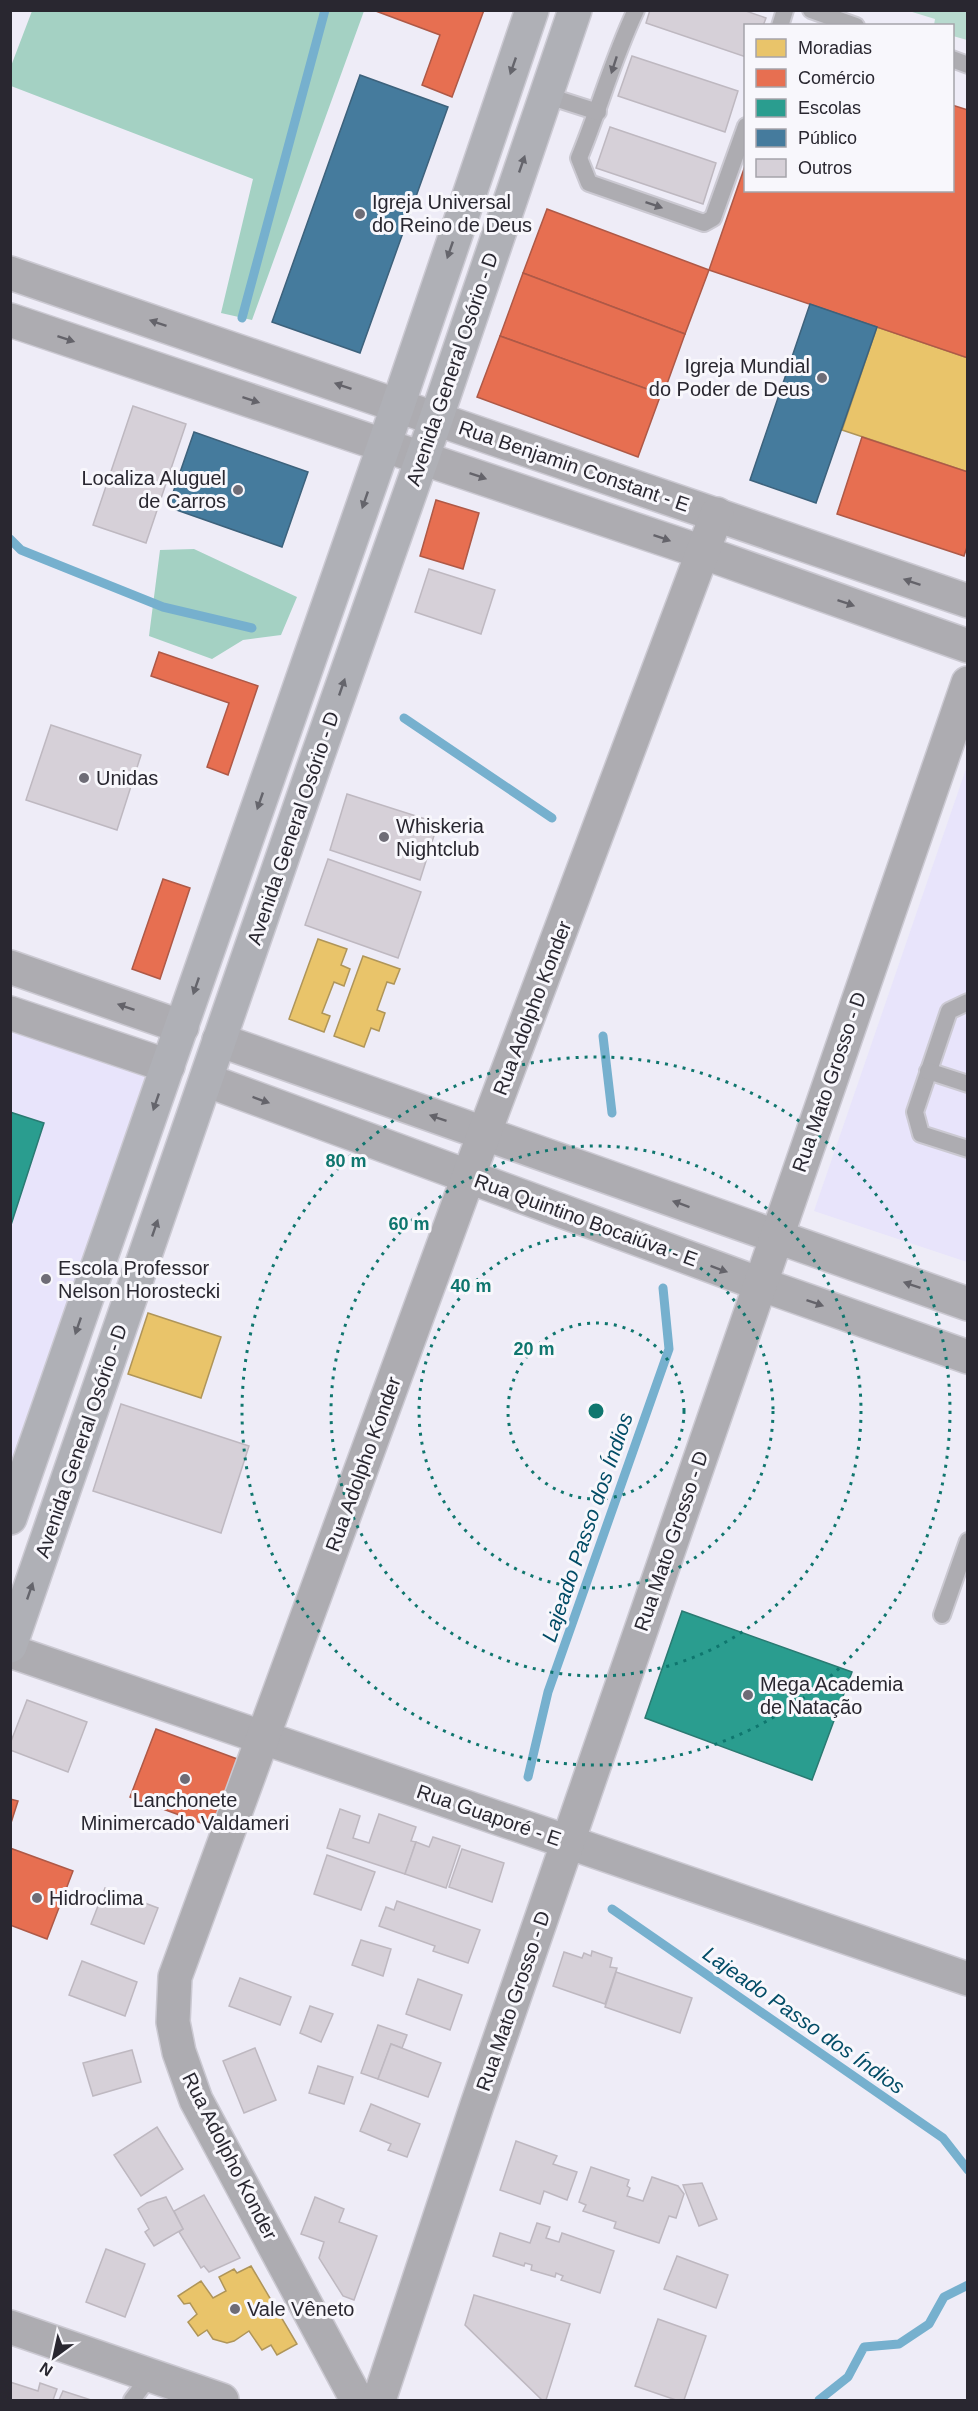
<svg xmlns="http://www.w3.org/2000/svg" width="978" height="2411" viewBox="0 0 978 2411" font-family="Helvetica,sans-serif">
<rect width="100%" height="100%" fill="#eeecf7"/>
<g fill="#e8e4fb">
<polygon points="967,766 967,1262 814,1211"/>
<polygon points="11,1021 154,1070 11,1488"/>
</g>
<polygon fill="#b8dacf" points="909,11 967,11 967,40 953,36 952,26 934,25 935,19"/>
<g fill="#a4d1c3">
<polygon points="32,11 364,11 252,320 221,313 253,179 11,86 11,66"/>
<polygon points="194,549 297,597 281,635 243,640 212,659 149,636 160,550"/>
</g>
<g fill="#e9c46a" stroke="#af9559" stroke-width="1.5">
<polygon points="877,327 968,358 968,472 842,430"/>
<polygon points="318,939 347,949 341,965 350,969 344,986 334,982 322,1013 330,1016 324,1032 289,1019"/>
<polygon points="363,956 400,969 394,984 387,982 377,1010 385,1013 379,1031 371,1028 364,1047 334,1036"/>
<polygon points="148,1313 221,1337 201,1398 128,1374"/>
<polygon points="251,2266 297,2344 277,2355 271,2345 262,2350 249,2331 234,2341 227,2343 213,2339 207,2330 198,2336 188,2322 197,2314 190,2303 184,2304 178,2296 201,2281 213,2298 226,2291 219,2277 234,2269 237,2273"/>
</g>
<g fill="#e76f51" stroke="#ae5947" stroke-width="1.5">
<polygon points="373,10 484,10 452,97 422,85 440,35"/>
<polygon points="952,105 968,110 968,358 709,270 746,163 746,190 952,190"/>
<polygon points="547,209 709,270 685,334 523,273"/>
<polygon points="523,273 685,334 663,395 500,336"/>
<polygon points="500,336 661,394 638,457 477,397"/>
<polygon points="862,437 968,472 968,544 964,556 837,514"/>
<polygon points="436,500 479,513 463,569 420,556"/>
<polygon points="159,652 258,686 228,775 207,767 229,703 151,676"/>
<polygon points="163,879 190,888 160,979 132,969"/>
<polygon points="156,1729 240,1760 215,1828 130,1797"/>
<polygon points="10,1799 18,1801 10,1826"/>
<polygon points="10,1848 73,1871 47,1939 10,1925"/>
</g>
<g fill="#2a9d8f" stroke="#2a7a72" stroke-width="1.5">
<polygon points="10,1112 44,1123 10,1228"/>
<polygon points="682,1611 852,1672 812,1780 645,1718"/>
</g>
<g fill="#457b9d" stroke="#3d627c" stroke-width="1.5">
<polygon points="360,75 448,107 360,353 272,322"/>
<polygon points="810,304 877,327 816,503 750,480"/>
<polygon points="194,432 308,472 282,547 168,507"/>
</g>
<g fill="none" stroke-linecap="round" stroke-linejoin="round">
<g stroke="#76b0ce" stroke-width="9">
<polyline points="242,318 325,10"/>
<polyline points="10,539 21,550 163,607 252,628"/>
<polyline points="404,718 552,818"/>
<polyline points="603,1036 612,1113"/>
<polyline points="528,1777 548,1692 669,1349 663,1288"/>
<polyline points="612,1909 943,2138 968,2170"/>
<polyline points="819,2400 848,2377 864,2347 899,2344 929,2324 944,2297 968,2285"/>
</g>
</g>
<g fill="#d6d0d8" stroke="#beb8c0" stroke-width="1.5">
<polygon points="650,10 743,10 766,18 763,26 746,26 746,57 646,23"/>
<polygon points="632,56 738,91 725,132 618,96"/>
<polygon points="610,127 716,163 703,204 596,168"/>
<polygon points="133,406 186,424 146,543 93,525"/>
<polygon points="429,569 495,590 481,634 415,612"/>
<polygon points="51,725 141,755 117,830 26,800"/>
<polygon points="347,794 438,823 420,880 330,850"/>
<polygon points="328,859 421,892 398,958 305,925"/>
<polygon points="121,1404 249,1446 221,1533 93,1491"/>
<polygon points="27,1700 87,1722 68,1772 10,1750 10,1744"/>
<polygon points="340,1809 360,1816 353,1838 369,1843 379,1814 416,1827 411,1841 416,1842 405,1874 327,1848"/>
<polygon points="433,1837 460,1846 446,1888 405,1874 416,1842 429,1847"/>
<polygon points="462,1849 504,1863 492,1902 449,1887"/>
<polygon points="327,1855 375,1872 361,1910 314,1894"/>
<polygon points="105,1888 158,1908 144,1944 91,1924"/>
<polygon points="397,1901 480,1930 468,1963 433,1951 435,1946 379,1926 386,1907 394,1910"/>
<polygon points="361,1940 391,1949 383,1976 352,1965"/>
<polygon points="592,1951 612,1958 610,1967 617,1968 605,2004 553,1986 564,1952 582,1958 584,1953 591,1956"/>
<polygon points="82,1961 137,1982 125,2016 69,1995"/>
<polygon points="616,1972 692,1998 680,2033 605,2007"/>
<polygon points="240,1978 291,1997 280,2025 229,2006"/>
<polygon points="418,1979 462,1995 450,2030 406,2014"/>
<polygon points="310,2006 333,2014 321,2042 300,2033"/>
<polygon points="378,2025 407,2035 402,2048 391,2044 378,2079 361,2073"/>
<polygon points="391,2044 441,2063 428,2097 378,2079"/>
<polygon points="255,2048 276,2100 244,2113 223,2061"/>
<polygon points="132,2050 141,2082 93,2096 83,2063"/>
<polygon points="318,2066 353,2077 344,2104 309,2093"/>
<polygon points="371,2104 420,2124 407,2157 388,2150 391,2144 360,2131"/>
<polygon points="157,2127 183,2169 141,2196 114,2155"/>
<polygon points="516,2141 557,2156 553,2164 577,2172 567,2200 544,2191 540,2204 500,2190"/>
<polygon points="591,2167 629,2180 627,2186 630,2188 627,2196 643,2201 652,2177 678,2186 684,2194 676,2218 669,2216 659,2243 614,2228 616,2222 583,2211 586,2205 579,2202"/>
<polygon points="702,2183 717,2219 699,2226 683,2185"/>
<polygon points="204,2195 240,2258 209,2272 204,2266 201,2268 179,2232 183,2229 174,2211"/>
<polygon points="166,2197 183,2229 154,2246 145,2232 149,2229 138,2209 147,2203"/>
<polygon points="315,2197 344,2209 339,2222 377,2236 354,2300 343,2296 319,2258 324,2242 301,2234"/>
<polygon points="537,2223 550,2227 546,2238 559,2242 562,2233 614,2251 600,2293 561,2280 563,2276 556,2273 555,2277 531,2270 532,2265 525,2263 524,2266 493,2256 500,2233 530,2243"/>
<polygon points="106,2249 145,2264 125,2317 86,2302"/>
<polygon points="677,2256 728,2275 716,2308 664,2289"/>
<polygon points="474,2295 570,2324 546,2400 542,2400 465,2325"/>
<polygon points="658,2319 706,2336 684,2400 676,2400 635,2386"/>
<polygon points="10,2382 38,2391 40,2383 57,2389 53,2400 10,2400"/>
<polygon points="63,2391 91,2400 59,2400"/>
</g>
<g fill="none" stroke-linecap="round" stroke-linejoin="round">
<g stroke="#cbc9d2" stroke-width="20">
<g id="service">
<path d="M 636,10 C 613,58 599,110 579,158 L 589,183 L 704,223 L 713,218 L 746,126"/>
<polyline points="811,10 856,26"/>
<polyline points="780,26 785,10"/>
<polyline points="952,59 968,65"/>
<polyline points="545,95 598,112"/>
<polyline points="968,1002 949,1011 915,1112 921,1134 968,1149"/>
<polyline points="928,1071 968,1084"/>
<polyline points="942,1615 968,1541"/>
<polyline points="132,2400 150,2376"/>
</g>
</g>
<g stroke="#cbc9d2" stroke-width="36">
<g id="minor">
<polyline points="10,273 968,601"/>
<polyline points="10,320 702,552 968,646"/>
<polyline points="219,1040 968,1304"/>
<polyline points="206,1080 760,1284 968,1357"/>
<polyline points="10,1651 968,1979"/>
<polyline points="357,2400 196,2100 179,2052 173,2022 175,1977 484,1134 717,514"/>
</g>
</g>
<g stroke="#cbc9d2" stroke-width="36">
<g id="tertiary">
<polyline points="10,967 182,1027"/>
<polyline points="10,1013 168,1066"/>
<polyline points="10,2327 222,2400"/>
<polyline points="379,2400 477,2105 968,683"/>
</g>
</g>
<g stroke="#cbc9d2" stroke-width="36">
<g id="primary">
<polyline points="10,1518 398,405 532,10"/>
<polyline points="10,1646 313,769 436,419 575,10"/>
</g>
</g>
<use href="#service" stroke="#adacb1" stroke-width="16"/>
<use href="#minor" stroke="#adacb1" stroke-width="33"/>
<use href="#tertiary" stroke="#adacb1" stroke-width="33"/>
<use href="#primary" stroke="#afb0b6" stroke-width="33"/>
</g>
<defs><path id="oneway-solid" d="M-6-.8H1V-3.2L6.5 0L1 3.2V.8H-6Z" transform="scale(1.5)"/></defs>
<g fill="#64636a">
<use href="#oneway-solid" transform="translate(614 65) rotate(108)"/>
<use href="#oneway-solid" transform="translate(654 205) rotate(19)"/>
<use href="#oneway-solid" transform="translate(158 323) rotate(-161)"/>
<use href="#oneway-solid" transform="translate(66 339) rotate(18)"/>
<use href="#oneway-solid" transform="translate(343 386) rotate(-161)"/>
<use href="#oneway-solid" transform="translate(251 400) rotate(18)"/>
<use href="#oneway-solid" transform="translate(478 476) rotate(19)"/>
<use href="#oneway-solid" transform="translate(662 538) rotate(19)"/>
<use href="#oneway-solid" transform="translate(912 582) rotate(-161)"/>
<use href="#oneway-solid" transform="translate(846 603) rotate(19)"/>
<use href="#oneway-solid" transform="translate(126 1007) rotate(-161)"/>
<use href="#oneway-solid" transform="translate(261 1100) rotate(20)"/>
<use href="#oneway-solid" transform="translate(438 1118) rotate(-161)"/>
<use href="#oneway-solid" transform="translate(681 1204) rotate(-160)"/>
<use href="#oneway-solid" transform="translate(719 1269) rotate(20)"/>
<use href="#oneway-solid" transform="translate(912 1285) rotate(-161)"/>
<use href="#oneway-solid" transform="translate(815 1303) rotate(19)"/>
</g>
<g fill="#65656c">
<use href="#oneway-solid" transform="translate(513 66) rotate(109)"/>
<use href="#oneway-solid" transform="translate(522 164) rotate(-71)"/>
<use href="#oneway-solid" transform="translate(450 250) rotate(109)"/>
<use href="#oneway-solid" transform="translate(365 500) rotate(109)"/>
<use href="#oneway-solid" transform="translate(342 687) rotate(-71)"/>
<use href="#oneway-solid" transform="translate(260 801) rotate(109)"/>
<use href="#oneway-solid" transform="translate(196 986) rotate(109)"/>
<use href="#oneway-solid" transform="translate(156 1102) rotate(109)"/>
<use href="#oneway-solid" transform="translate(155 1228) rotate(-71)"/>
<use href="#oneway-solid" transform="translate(78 1326) rotate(109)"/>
<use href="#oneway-solid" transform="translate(30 1591) rotate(-71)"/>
</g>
<g fill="none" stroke="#0f766e" stroke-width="3" stroke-dasharray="3 6">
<circle cx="596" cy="1411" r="88"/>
<circle cx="596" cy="1411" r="177"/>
<circle cx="596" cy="1411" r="265"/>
<circle cx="596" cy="1411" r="354"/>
</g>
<g fill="#6e6c76" stroke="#f8f7fc" stroke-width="2">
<circle cx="360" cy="214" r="6"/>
<circle cx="822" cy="378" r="6"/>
<circle cx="238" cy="490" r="6"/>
<circle cx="84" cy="778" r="6"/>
<circle cx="384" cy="837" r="6"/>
<circle cx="46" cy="1279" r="6"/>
<circle cx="748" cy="1695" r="6"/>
<circle cx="185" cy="1779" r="6"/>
<circle cx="37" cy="1898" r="6"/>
<circle cx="235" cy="2309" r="6"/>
</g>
<g text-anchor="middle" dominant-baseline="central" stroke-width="6" stroke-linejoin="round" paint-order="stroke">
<g font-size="20" fill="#292730" stroke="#f8f7fc" text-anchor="start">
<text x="372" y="202">Igreja Universal<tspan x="372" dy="23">do Reino de Deus</tspan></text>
<text x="810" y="366" text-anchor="end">Igreja Mundial<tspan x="810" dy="23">do Poder de Deus</tspan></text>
<text x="226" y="478" text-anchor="end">Localiza Aluguel<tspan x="226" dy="23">de Carros</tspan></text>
<text x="96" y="778">Unidas</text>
<text x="396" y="826">Whiskeria<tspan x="396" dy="23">Nightclub</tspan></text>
<text x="58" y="1268">Escola Professor<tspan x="58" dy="23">Nelson Horostecki</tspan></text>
<text x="760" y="1684">Mega Academia<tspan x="760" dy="23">de Natação</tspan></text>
<text x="185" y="1800" text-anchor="middle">Lanchonete<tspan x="185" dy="23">Minimercado Valdameri</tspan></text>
<text x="49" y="1898">Hidroclima</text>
<text x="247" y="2309">Vale Vêneto</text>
</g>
<g font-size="20" fill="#292730" stroke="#f8f7fc">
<text transform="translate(452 369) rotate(-71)">Avenida General Osório - D</text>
<text transform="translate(574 466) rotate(19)">Rua Benjamin Constant - E</text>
<text transform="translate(293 828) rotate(-71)">Avenida General Osório - D</text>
<text transform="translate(532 1008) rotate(-69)">Rua Adolpho Konder</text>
<text transform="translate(829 1082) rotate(-71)">Rua Mato Grosso - D</text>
<text transform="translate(586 1220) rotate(20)">Rua Quintino Bocaiúva - E</text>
<text transform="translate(81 1441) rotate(-71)">Avenida General Osório - D</text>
<text transform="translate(363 1464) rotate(-70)">Rua Adolpho Konder</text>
<text transform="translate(671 1541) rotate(-71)">Rua Mato Grosso - D</text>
<text transform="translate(489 1815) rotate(19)">Rua Guaporé - E</text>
<text transform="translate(513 2001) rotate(-71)">Rua Mato Grosso - D</text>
<text transform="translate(230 2156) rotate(63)">Rua Adolpho Konder</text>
</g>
<g font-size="21" font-style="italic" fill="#024c66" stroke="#f8f7fc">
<text transform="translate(587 1527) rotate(-71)">Lajeado Passo dos Índios</text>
<text transform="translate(804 2020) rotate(35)">Lajeado Passo dos Índios</text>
</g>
</g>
<circle cx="596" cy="1411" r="9" fill="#0f766e" stroke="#f8f7fc" stroke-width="3"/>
<g font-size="18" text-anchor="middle" font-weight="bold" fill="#0f766e" stroke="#f8f7fc" stroke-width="6" stroke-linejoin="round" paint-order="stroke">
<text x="346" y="1167">80 m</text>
<text x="409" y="1230">60 m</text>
<text x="471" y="1292">40 m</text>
<text x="534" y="1355">20 m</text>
</g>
<rect width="978" height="2411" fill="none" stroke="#292730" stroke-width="24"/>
<rect x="744" y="24" width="210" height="168" fill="#f8f7fc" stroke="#a5a4aa" stroke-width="1.5"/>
<rect x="756" y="39" width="30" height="18" fill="#e9c46a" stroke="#a5a4aa" stroke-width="1.5"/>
<text x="798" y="54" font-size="18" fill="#292730">Moradias</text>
<rect x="756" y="69" width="30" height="18" fill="#e76f51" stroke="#a5a4aa" stroke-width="1.5"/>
<text x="798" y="84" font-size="18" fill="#292730">Comércio</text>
<rect x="756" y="99" width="30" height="18" fill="#2a9d8f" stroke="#a5a4aa" stroke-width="1.5"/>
<text x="798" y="114" font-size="18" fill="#292730">Escolas</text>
<rect x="756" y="129" width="30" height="18" fill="#457b9d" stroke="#a5a4aa" stroke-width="1.5"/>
<text x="798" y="144" font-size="18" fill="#292730">Público</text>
<rect x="756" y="159" width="30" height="18" fill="#d6d0d8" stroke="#a5a4aa" stroke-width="1.5"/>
<text x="798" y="174" font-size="18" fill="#292730">Outros</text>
<g transform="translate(54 2357) rotate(213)" stroke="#f8f7fc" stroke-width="4.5" paint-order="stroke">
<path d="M0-4.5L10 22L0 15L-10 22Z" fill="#292730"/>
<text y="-9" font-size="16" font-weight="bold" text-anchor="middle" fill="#292730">N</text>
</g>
</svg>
